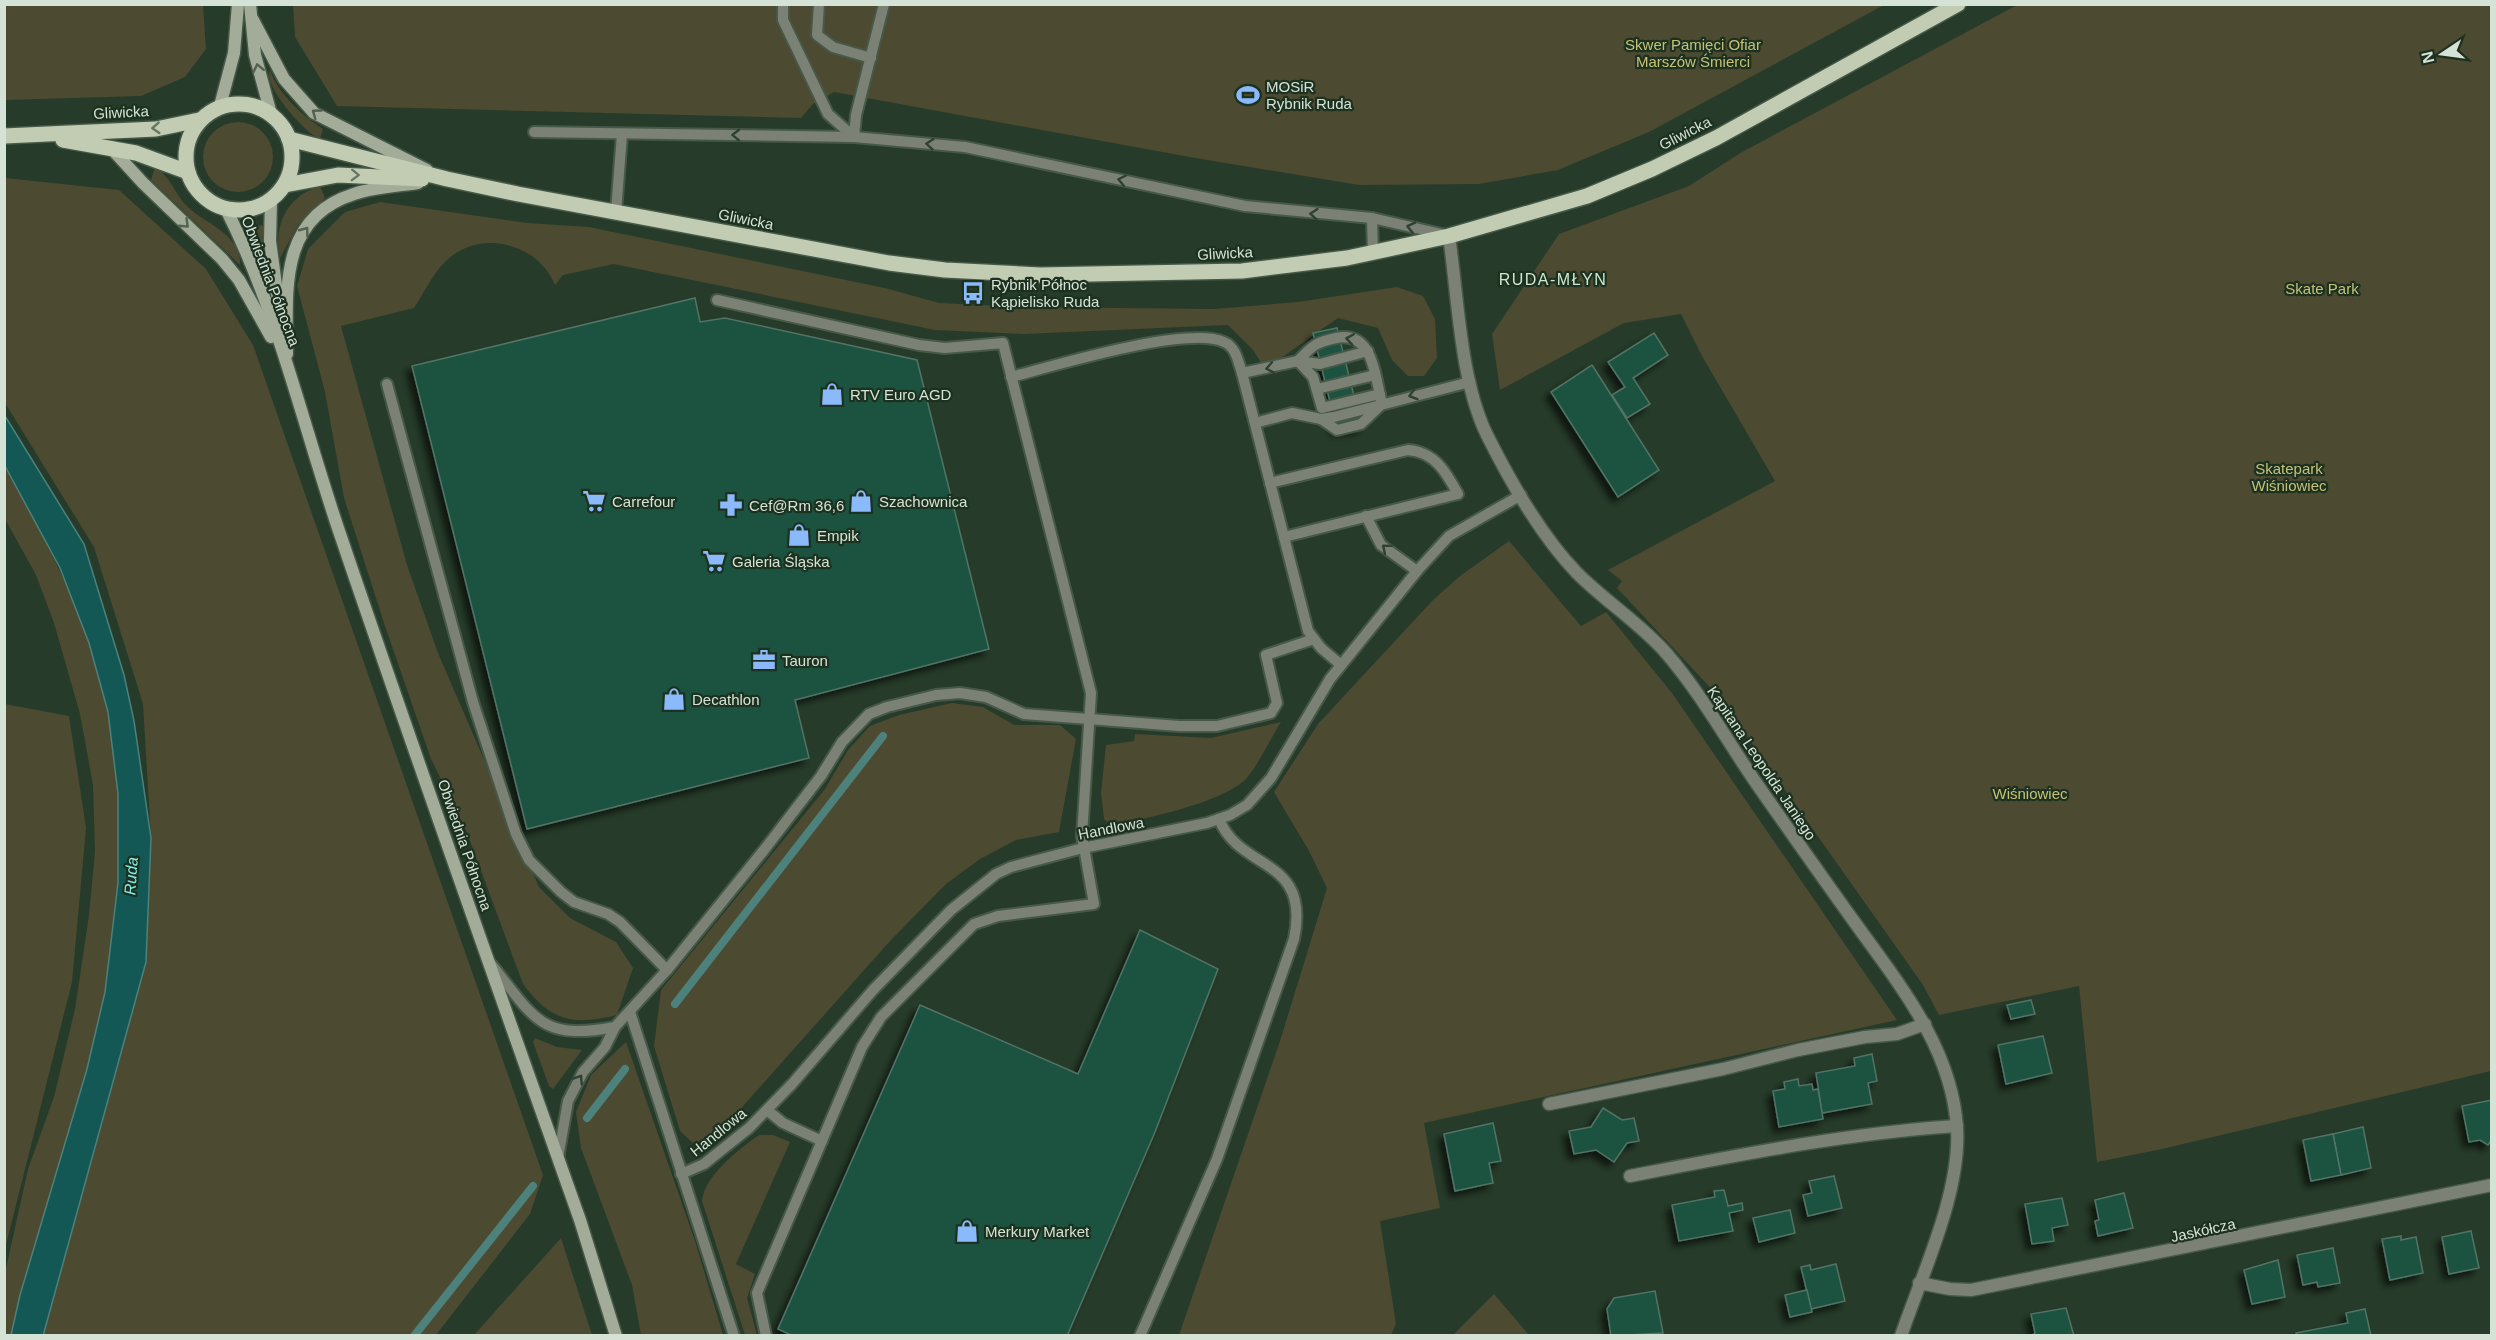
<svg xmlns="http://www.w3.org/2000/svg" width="2496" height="1340" viewBox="0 0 2496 1340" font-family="Helvetica,sans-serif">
<defs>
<filter id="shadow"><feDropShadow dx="-5.5" dy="5.5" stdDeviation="3" flood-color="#0009"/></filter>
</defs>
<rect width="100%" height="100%" fill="#263b29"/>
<g fill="#4c4a31">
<polygon points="2019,4 2491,5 2491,1071 2162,1149 2097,1162 2079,986 1939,1015 1923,985 1720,698 1617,588 1622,581 1608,570 1775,481 1702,356 1681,314 1624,323 1500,390 1492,334 1559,234 1689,186 1742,152"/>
<polygon points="4,5 203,5 206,49 185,77 141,96 5,100"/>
<polygon points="293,5 1884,5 1649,132 1558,170 1479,184 1359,185 1195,158 834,92 813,104 801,118 337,106 295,37"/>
<path d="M 270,70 C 279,95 302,115 323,129 L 320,139 C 305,133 262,85 270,70 Z"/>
<circle cx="238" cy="157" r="35"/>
<path d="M 155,167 C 170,176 174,192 185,204 C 203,224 241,232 240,265 L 151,180 Z"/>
<polygon points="5,178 119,190 206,269 253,345 543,1175 530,1214 436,1335 43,1335 146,962 151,838 143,704 94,547 5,403"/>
<path d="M 320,186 L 325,198 L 298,225 L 280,258 C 273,225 287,196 320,186 Z"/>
<path d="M 380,202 L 527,223 L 589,227 L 885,288 L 939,303 L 1022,307 L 1214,309 L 1298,302 L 1397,287 L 1423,296 L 1435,319 L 1437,358 L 1424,376 L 1408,376 L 1392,360 L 1378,328 L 1338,318 L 1265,369 L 1253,350 L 1228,325 L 1024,334 L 935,330 L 614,264 L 563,275 L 555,285 C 538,243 480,228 446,261 C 433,273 424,293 414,308 L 341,326 L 407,565 L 438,653 L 539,887 L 570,918 L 616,942 L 633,968 L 617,1015 C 573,1026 550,1021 523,984 L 466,830 L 431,759 L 384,623 L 344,498 L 325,392 L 297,286 L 308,249 L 345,212 Z"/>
<polygon points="261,225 263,226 265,279 245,229"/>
<path d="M 4,466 C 36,523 68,580 89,642 C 135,778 123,932 88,1069 C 64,1158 32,1245 11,1336 L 5,1335 L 5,1273 L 28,1169 L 54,1097 L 75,1009 L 89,915 L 95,851 L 93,785 L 80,714 L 54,623 L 36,575 L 5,519 Z"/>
<polygon points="1509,541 1581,626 1606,612 1672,693 1897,1020 1424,1123 1440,1208 1380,1221 1396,1324 1391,1335 1179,1335 1280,1041 1327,888 1309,851 1274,792 1318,724 1433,600 1460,576"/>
<polygon points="952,703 983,707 1014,725 1060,725 1076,739 1059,832 1016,840 980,859 946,884 890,941 727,1124 697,1147 680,1131 654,1046 661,990 825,789 848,750 870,726 899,715"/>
<polygon points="5,704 69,716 86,828 72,982 5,1249"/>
<path d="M 1281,722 C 1272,736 1255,771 1244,781 C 1215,805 1148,817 1112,826 L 1104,819 L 1101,793 L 1106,745 L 1134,741 L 1135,734 L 1211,738 Z"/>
<polygon points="535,1038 557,1047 582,1050 553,1089 549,1086 533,1042"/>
<polygon points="626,1042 695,1241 723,1335 641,1335 632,1285 581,1148 576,1112 591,1075"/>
<path d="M 759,1135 L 773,1135 L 790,1142 L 736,1264 L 755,1274 L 747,1298 L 757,1335 L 745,1335 L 702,1201 C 704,1176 739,1149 759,1135 Z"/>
<polygon points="561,1238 592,1335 474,1335"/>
<polygon points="1494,1294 1529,1335 1453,1335"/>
</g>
<polygon fill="#135855" stroke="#4d817c" stroke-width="1.5" points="5,416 84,544 124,675 134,721 151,838 146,962 43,1336 11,1335 20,1295 87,1069 105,992 118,883 118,794 108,712 89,643 60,568 5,466"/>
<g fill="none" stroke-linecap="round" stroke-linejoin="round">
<g stroke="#4d817c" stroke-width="8">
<polyline points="675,1004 883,736"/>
<polyline points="587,1118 625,1069"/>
<polyline points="414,1336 533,1186"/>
</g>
</g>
<g fill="#1a5241" stroke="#527366" stroke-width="1.5" filter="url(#shadow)">
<polygon points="695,298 700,322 725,318 917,360 989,649 795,700 809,758 527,829 412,366"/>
<polygon points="1337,328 1362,428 1337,430 1313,333"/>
<polygon points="1654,333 1668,355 1633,378 1650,404 1627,418 1612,395 1625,387 1608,362"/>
<polygon points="1592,365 1659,470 1618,497 1551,392"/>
<polygon points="1140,930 1218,969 1155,1132 1067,1336 793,1336 778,1329 920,1005 1078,1074"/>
<polygon points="2031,1000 2035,1014 2011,1019 2007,1005"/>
<polygon points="2043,1036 2052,1073 2006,1084 1998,1045"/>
<polygon points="1872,1054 1877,1081 1868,1083 1872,1104 1822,1113 1816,1073 1855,1066 1854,1058"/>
<polygon points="1798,1079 1799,1086 1812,1084 1813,1090 1818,1089 1823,1119 1779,1127 1773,1091 1785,1089 1784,1082"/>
<polygon points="2492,1100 2492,1139 2488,1145 2480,1140 2469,1142 2462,1106"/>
<polygon points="1603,1108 1622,1120 1634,1118 1639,1141 1627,1143 1614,1162 1596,1150 1574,1154 1569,1131 1591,1127"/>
<polygon points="1493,1123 1501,1161 1489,1163 1493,1183 1455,1191 1444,1134"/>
<polygon points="2363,1127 2371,1168 2341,1175 2333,1134"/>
<polygon points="2333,1134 2341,1175 2311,1181 2303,1140"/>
<polygon points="1834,1176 1842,1208 1808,1216 1803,1195 1812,1193 1809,1181"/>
<polygon points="1724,1190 1728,1206 1742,1203 1743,1210 1729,1213 1733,1231 1679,1241 1672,1205 1715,1197 1714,1191"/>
<polygon points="2124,1193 2133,1228 2098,1236 2095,1221 2099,1220 2095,1200"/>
<polygon points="2062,1198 2068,1225 2052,1228 2054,1241 2032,1244 2025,1204"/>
<polygon points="1790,1210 1795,1233 1759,1242 1753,1218"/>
<polygon points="2471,1231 2479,1268 2449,1274 2442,1237"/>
<polygon points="2401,1236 2401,1240 2416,1237 2423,1273 2390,1280 2382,1239"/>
<polygon points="2333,1248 2340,1283 2318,1287 2317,1282 2303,1285 2297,1255"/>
<polygon points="2278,1260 2285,1297 2252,1304 2244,1270"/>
<polygon points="1836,1264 1845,1301 1811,1309 1801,1267 1810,1265 1811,1270"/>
<polygon points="1807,1290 1812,1312 1790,1317 1785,1295"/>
<polygon points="1655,1291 1663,1333 1611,1336 1607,1309 1614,1298"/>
<polygon points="2066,1308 2074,1336 2031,1336 2035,1333 2031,1314"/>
<polygon points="2365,1309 2371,1336 2297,1336 2296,1333 2348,1323 2346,1313"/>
</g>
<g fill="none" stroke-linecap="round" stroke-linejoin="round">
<g stroke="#465948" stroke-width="14">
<g id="lane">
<polyline points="783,4 783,20 828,114 854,137 856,115 884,4"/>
<polyline points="819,4 817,35 833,47 871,58"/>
<polyline points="534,132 854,137 965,147 1245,206 1372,218 1446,235"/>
<polyline points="616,212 622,134"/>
<polyline points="1372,218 1373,253"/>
<polyline points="717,300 919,345 945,348 1003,343 1091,693 1082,836 1094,904 998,916 974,924 881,1017 862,1047 757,1293 766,1336"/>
<polyline points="1242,373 1298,361 1320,364 1368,351"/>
<path d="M 1011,377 C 1054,366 1187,325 1224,342 C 1236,347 1238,361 1242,373 L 1308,631 L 1321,648 L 1341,665"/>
<polyline points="387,384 473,702 516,834 529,860 561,892 574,902 608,914 620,922 667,970"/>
<polyline points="1317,389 1375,375"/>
<path d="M 1321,419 L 1337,430 L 1361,424 L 1382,404 C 1375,378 1374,330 1336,338 C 1316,342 1312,346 1298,361 L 1313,377 L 1322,408 L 1380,394"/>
<polyline points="1255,423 1292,413 1321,419 1334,417 1470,382"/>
<path d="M 1270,483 L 1408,450 C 1435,452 1446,472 1458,494 L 1284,537"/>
<polyline points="1366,516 1381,545 1417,571"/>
<path d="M 492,965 C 535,1019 541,1041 615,1027"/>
<polyline points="630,1012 734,1336"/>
<polyline points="767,1110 783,1123 822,1141"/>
<polyline points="558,1158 568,1101 583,1072 605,1047 615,1027 667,970 764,850 821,776 842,742 869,714 887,707 936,695 960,693 986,697 1024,714 1179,726 1217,726 1271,713 1277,703 1266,655 1314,639"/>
<polyline points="681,1174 704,1164 749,1128 792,1084 873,990 951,910 996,874 1011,867 1083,848 1207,823 1230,815 1247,805 1271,778 1330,679 1417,571 1449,536 1521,495"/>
<path d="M 1140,1336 L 1217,1159 L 1294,939 C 1311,856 1240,872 1219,819"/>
</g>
</g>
<g stroke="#465948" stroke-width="15">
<g id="street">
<path d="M 1449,236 C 1458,297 1460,380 1487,435 C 1510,481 1542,537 1577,573 C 1606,602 1641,624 1667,654 C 1703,696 1730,746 1761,790 C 1792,834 1822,877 1853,920 C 1898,983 1952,1047 1957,1128 C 1961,1193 1922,1274 1901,1336"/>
<polyline points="1549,1104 1723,1069 1798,1050 1865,1037 1897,1034 1925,1024"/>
<path d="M 1630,1176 C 1738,1155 1848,1133 1957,1126"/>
<polyline points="1919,1283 1950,1289 1971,1290 2492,1185"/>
</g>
</g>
<g stroke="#465948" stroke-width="15">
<g id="secondary">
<polyline points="250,4 255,55 271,114"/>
<polyline points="253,20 284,79 314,113 427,170"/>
<polyline points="220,106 234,53 238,4"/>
<polyline points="110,147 143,183 222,259 239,280 271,337"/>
<polyline points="271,200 270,241 281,322"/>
<path d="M 226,209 C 278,312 303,426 340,534 C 418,764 499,992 580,1220 L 616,1336"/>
<path d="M 287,354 C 287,291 278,218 354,194 C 375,187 397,186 418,183"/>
</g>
</g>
<g stroke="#465948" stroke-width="18">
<g id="primary">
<circle cx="239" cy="157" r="53"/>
<polyline points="4,136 156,129 199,120"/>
<polyline points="289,139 447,179 518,194 889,263 945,270 1040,275 1242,271 1347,258 1449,236 1587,196 1652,169 1716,138 1958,4"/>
<polyline points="63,140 136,153 188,172"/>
<polyline points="285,185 338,175 422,179"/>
</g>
</g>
<use href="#lane" stroke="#7c8175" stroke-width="10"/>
<use href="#street" stroke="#7c8175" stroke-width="12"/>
<use href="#secondary" stroke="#a3ac98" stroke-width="12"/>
<use href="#primary" stroke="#c2ccb3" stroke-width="15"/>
</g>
<defs><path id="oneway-chevron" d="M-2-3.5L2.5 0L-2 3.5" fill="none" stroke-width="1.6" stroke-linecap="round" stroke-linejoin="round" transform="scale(1.5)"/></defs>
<g stroke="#52624f">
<use href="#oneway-chevron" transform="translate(258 68) rotate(-102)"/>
<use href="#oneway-chevron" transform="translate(316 113) rotate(-144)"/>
<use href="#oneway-chevron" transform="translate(185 224) rotate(44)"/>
<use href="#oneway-chevron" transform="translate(305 231) rotate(-53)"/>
</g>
<g stroke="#677762">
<use href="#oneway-chevron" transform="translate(156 128) rotate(176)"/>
<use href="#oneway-chevron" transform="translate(355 175) rotate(2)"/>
</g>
<g stroke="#2f4130">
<use href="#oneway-chevron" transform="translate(736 135) rotate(-179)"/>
<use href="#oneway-chevron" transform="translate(930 144) rotate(-175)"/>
<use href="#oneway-chevron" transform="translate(1122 180) rotate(-168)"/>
<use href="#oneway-chevron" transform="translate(1314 214) rotate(-175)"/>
<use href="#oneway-chevron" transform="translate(1411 227) rotate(-167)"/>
<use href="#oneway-chevron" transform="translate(1350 339) rotate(-171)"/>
<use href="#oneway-chevron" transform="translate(1270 368) rotate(169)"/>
<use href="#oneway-chevron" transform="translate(1413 395) rotate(164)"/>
<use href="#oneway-chevron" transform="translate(1386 548) rotate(-140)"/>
<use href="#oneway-chevron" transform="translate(579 1079) rotate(-57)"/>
</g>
<defs>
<g id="stadium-bare" transform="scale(1.8)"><path d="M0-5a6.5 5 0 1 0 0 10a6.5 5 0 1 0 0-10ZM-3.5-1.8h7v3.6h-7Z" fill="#8abafc" stroke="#1c311f" stroke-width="2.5" paint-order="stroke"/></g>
<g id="bus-bare" transform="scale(1.8)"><path d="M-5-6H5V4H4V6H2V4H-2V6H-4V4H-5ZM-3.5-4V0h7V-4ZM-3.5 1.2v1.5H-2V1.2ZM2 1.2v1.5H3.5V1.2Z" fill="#8abafc" stroke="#1c311f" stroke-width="2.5" paint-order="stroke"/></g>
<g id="shop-bare" transform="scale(1.8)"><path d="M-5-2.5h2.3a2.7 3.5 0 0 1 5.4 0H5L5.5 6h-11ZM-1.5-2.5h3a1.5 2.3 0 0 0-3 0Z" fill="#8abafc" stroke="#1c311f" stroke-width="2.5" paint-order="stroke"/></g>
<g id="supermarket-bare" transform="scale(1.8)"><path d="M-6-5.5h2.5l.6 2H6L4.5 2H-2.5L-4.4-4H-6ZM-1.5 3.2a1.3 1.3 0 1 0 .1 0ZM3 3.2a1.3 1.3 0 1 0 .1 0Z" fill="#8abafc" stroke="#1c311f" stroke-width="2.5" paint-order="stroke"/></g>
<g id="pharmacy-bare" transform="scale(1.8)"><path d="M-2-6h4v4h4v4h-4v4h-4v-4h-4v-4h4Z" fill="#8abafc" stroke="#1c311f" stroke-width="2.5" paint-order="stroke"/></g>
<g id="office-bare" transform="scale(1.8)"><path d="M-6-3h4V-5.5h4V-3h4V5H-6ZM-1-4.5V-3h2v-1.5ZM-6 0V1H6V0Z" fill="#8abafc" stroke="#1c311f" stroke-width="2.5" paint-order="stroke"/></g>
</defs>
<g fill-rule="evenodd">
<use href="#stadium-bare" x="1248" y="95"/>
<use href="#bus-bare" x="973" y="293"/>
<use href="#shop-bare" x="832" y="394"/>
<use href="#supermarket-bare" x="594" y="501"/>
<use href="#shop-bare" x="861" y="501"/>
<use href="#pharmacy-bare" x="731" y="505"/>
<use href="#shop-bare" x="799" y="535"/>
<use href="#supermarket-bare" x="714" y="561"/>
<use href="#office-bare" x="764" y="660"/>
<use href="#shop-bare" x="674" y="699"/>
<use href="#shop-bare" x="967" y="1231"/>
</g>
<g text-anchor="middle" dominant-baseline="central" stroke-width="4.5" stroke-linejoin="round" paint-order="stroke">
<g font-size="15" fill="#c7c177" stroke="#1c311f">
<text x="1693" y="44">Skwer Pamięci Ofiar<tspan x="1693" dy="17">Marszów Śmierci</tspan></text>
<text x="2322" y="288">Skate Park</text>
<text x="2289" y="468">Skatepark<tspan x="2289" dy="17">Wiśniowiec</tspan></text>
<text x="2030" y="793">Wiśniowiec</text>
</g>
<g font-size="15" fill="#d5e2d6" stroke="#1c311f" text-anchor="start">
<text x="1266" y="86">MOSiR<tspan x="1266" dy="17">Rybnik Ruda</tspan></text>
<text x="991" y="284">Rybnik Północ<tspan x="991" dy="17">Kąpielisko Ruda</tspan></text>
<text x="850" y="394">RTV Euro AGD</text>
<text x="612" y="501">Carrefour</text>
<text x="879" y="501">Szachownica</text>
<text x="749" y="505">Cef@Rm 36,6</text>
<text x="817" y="535">Empik</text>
<text x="732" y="561">Galeria Śląska</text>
<text x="782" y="660">Tauron</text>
<text x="692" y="699">Decathlon</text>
<text x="985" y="1231">Merkury Market</text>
</g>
<g font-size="15" fill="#d5e2d6" stroke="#1c311f">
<text transform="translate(121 112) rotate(-3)">Gliwicka</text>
<text transform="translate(1685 133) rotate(-27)">Gliwicka</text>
<text transform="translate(746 219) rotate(11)">Gliwicka</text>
<text transform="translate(1225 253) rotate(-3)">Gliwicka</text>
<text transform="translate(271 281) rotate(69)">Obwiednia Północna</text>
<text transform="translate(1762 763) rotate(56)">Kapitana Leopolda Janiego</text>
<text transform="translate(1111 828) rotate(-11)">Handlowa</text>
<text transform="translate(465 845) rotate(71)">Obwiednia Północna</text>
<text transform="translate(718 1132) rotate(-39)">Handlowa</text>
<text transform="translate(2203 1230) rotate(-12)">Jaskółcza</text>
</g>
<g font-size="16" letter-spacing="1.5" fill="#cde7cf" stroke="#1c311f">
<text x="1553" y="279">RUDA-MŁYN</text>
</g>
<g font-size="16" font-style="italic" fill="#86ebe6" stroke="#1c311f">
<text transform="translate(131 876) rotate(-86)">Ruda</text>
</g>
</g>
<rect width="2496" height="1340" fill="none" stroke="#d5e2d6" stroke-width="12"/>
<g transform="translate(2442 54) rotate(257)" stroke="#1c311f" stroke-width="4.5" paint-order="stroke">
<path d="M0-4.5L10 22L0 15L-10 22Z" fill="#d5e2d6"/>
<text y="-9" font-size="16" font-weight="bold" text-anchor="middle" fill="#d5e2d6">N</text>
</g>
</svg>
